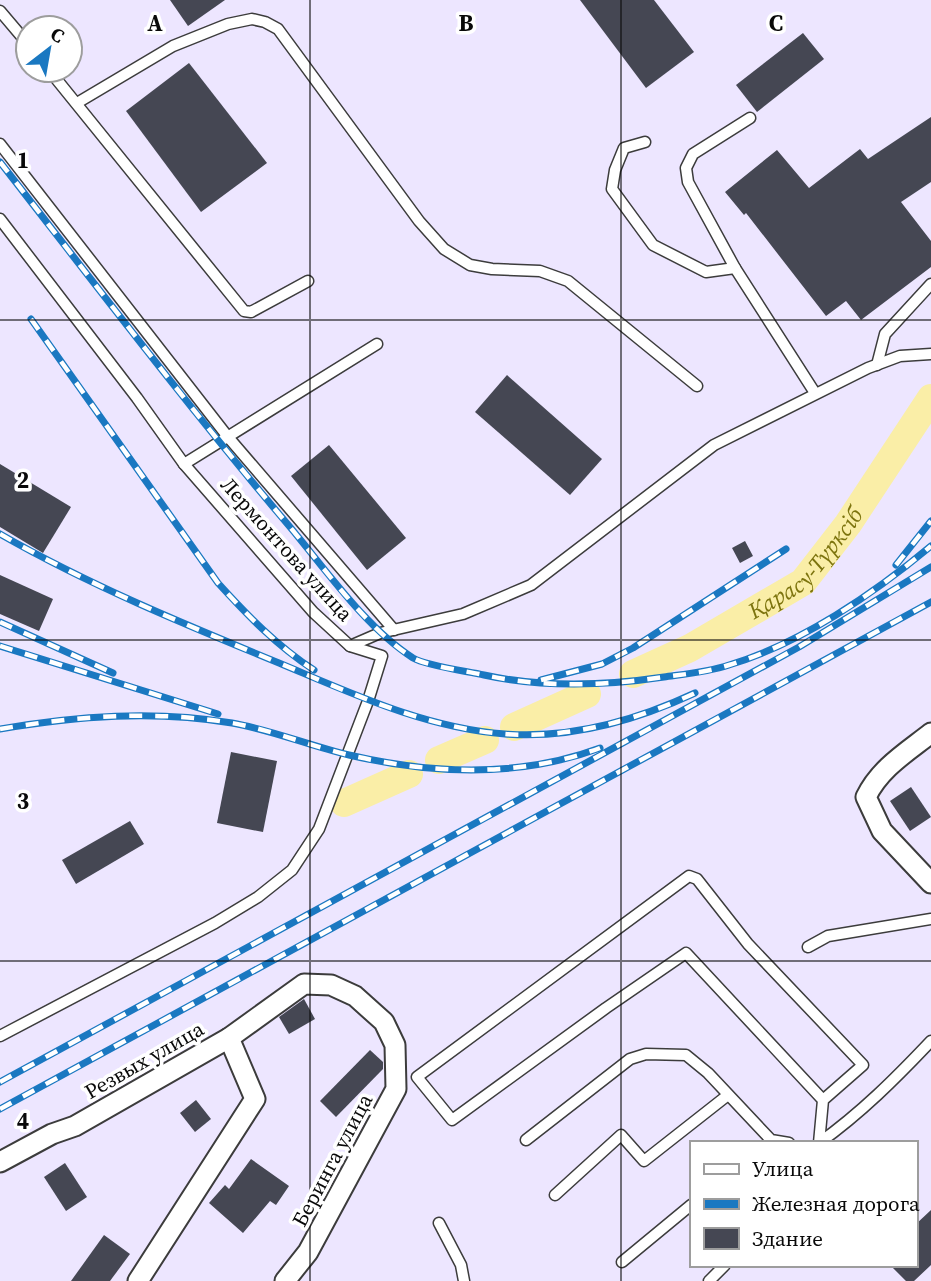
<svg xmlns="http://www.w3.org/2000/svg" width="931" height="1281" viewBox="0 0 931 1281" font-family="'Source Serif 4',serif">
<rect width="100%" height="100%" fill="#ede6ff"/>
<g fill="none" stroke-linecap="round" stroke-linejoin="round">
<g stroke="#faeea7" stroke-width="28">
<path id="s1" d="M 633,674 L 690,648 L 803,582 L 848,524 L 931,398"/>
<polyline points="514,727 587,694"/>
<polyline points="439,760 485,740"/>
<polyline points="344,803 409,774"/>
</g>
</g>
<g fill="#454753">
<polygon points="170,0 225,0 188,26"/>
<polygon points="580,0 654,0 694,52 646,88"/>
<polygon points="803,33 824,59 757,112 736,85"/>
<polygon points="189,63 267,163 201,212 126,111"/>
<polygon points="931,117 931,182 901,202 931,241 931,267 861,320 846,301 826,316 746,213 744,215 725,192 777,150 809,188 860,149 868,159"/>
<polygon points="507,375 602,459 570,495 475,412"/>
<polygon points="329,445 406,538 367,570 291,476"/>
<polygon points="0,464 71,507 43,553 0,527"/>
<polygon points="745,541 753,556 740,563 732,548"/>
<polygon points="0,575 53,599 39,631 0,614"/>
<polygon points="231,752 277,761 263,832 217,823"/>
<polygon points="911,787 931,817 910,831 890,801"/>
<polygon points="130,821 144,844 76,884 62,860"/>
<polygon points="304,999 315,1019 289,1034 279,1017"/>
<polygon points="370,1050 383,1062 383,1069 336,1117 320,1101"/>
<polygon points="196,1100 211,1119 195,1132 180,1113"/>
<polygon points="251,1159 289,1186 276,1205 270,1201 243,1233 209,1203 225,1185 229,1189"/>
<polygon points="65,1163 87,1197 66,1211 44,1177"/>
<polygon points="931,1210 931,1265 914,1281 906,1281 890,1265 915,1265 915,1225"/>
<polygon points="104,1235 130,1254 110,1281 71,1281"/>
</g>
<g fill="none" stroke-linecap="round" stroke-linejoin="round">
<g stroke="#3c3c3c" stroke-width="13">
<g id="lane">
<polyline points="0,11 28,44"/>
<polyline points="49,70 244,311 251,312 308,281"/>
<polyline points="77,103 173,46 228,24 252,19 265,22 278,29 419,221 444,249 470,265 492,269 540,271 568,281 697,386"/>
<polyline points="645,142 624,148 615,170 612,189 653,245 706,272 735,268 815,393"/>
<polyline points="0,144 228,437 394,630"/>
<polyline points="0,219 137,398 184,464 313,612 350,646 380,633 463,614 531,585 714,445 868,368 900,356 931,354"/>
<polyline points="735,268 688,182 686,168 693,154 750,118"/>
<polyline points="877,365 885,334 931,284"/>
<polyline points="184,464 377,344"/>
<polyline points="808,947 828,936 931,919"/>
<polyline points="0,1036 215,923 258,897 292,870 319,829 368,701 382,656 350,646"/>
<polyline points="526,1140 630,1059 646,1054 686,1055 708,1073 771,1140 789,1143"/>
<polyline points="819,1143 823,1100 863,1065 748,944 697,879 689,876 417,1077 452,1120 606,1008 686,953 823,1100"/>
<path d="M 819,1143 C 861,1113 896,1078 931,1041"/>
<polyline points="555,1195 621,1135 644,1161 728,1095"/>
<polyline points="439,1223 461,1265 464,1281"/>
<polyline points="622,1262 691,1205"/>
<polyline points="709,1281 725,1265"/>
</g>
</g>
<g stroke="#3c3c3c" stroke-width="23">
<g id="street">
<path d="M 931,733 C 907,752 880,768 866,797 L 882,831 L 931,883"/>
<polyline points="0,1162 52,1134 75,1126 229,1038 304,984 331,985 355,996 384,1022 395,1045 396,1089 308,1252 285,1281"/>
<polyline points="138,1281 255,1099 229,1038"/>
</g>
</g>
<use href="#lane" stroke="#fff" stroke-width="10"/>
<use href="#street" stroke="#fff" stroke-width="19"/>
<g stroke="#1a78c1" stroke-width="7">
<g id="rail">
<path d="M 0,162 C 95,284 189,408 290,527 C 326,570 366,628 413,658 C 427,666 466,671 484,675 C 544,688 603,686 664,677 C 686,674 708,672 729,665 C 800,644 875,593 931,546"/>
<path d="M 31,319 L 218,583 C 247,615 277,646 314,670"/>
<path d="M 0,534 C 89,585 184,624 279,663 C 351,693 425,728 505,734 C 570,739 637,720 695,693"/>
<polyline points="896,565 931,521"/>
<polyline points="0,622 113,673"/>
<polyline points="0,646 218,714"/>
<polyline points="541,680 602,664 633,648 786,549"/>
<path d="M 0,729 C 77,716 154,710 232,723 C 272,730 310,746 349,755 C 431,774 519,778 600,748"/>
<polyline points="0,1082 799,647 931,567"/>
<polyline points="0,1109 931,602"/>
</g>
</g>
<use href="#rail" stroke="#fff" stroke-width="4.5" stroke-dasharray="13" stroke-linecap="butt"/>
</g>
<path fill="none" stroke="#090909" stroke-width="2" stroke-opacity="0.55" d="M 310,0 L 310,1281M 621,0 L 621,1281M 0,320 L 931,320M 0,640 L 931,640M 0,961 L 931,961"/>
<g text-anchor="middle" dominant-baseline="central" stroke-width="7" stroke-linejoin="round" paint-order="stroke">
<g font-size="21" fill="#090909" stroke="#fff">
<text transform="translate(287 549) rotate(48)">Лермонтова улица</text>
<text transform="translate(144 1060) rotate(-30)">Резвых улица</text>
<text transform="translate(332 1160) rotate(-62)">Беринга улица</text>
</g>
<g font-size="23" font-style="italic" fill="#7d740e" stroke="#fff">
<text stroke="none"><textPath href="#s1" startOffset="208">Қарасу-Түрксіб</textPath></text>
</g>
</g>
<g font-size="23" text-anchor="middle" font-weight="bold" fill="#090909" stroke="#fff" stroke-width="7" stroke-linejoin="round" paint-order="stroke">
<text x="155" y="31">A</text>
<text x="466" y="31">B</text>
<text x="776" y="31">C</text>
<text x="23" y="168">1</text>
<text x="23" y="488">2</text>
<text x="23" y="809">3</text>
<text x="23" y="1129">4</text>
</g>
<rect x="690" y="1141" width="228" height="126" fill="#ffffff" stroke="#9d9d9d" stroke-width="2"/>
<rect x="704" y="1164" width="35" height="10" fill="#ffffff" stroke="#9d9d9d" stroke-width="2"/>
<text x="752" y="1176" font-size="21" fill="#090909">Улица</text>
<rect x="704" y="1199" width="35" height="10" fill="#1a78c1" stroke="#9d9d9d" stroke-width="2"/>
<text x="752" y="1211" font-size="21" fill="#090909">Железная дорога</text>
<rect x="704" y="1228" width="35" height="21" fill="#454753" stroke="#9d9d9d" stroke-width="2"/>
<text x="752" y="1246" font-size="21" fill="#090909">Здание</text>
<g transform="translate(49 49) rotate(31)"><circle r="33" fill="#ffffff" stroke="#9d9d9d" stroke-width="2"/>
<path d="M0-5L12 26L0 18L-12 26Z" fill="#1a78c1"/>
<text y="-10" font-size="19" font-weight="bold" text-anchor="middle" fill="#090909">С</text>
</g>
</svg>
